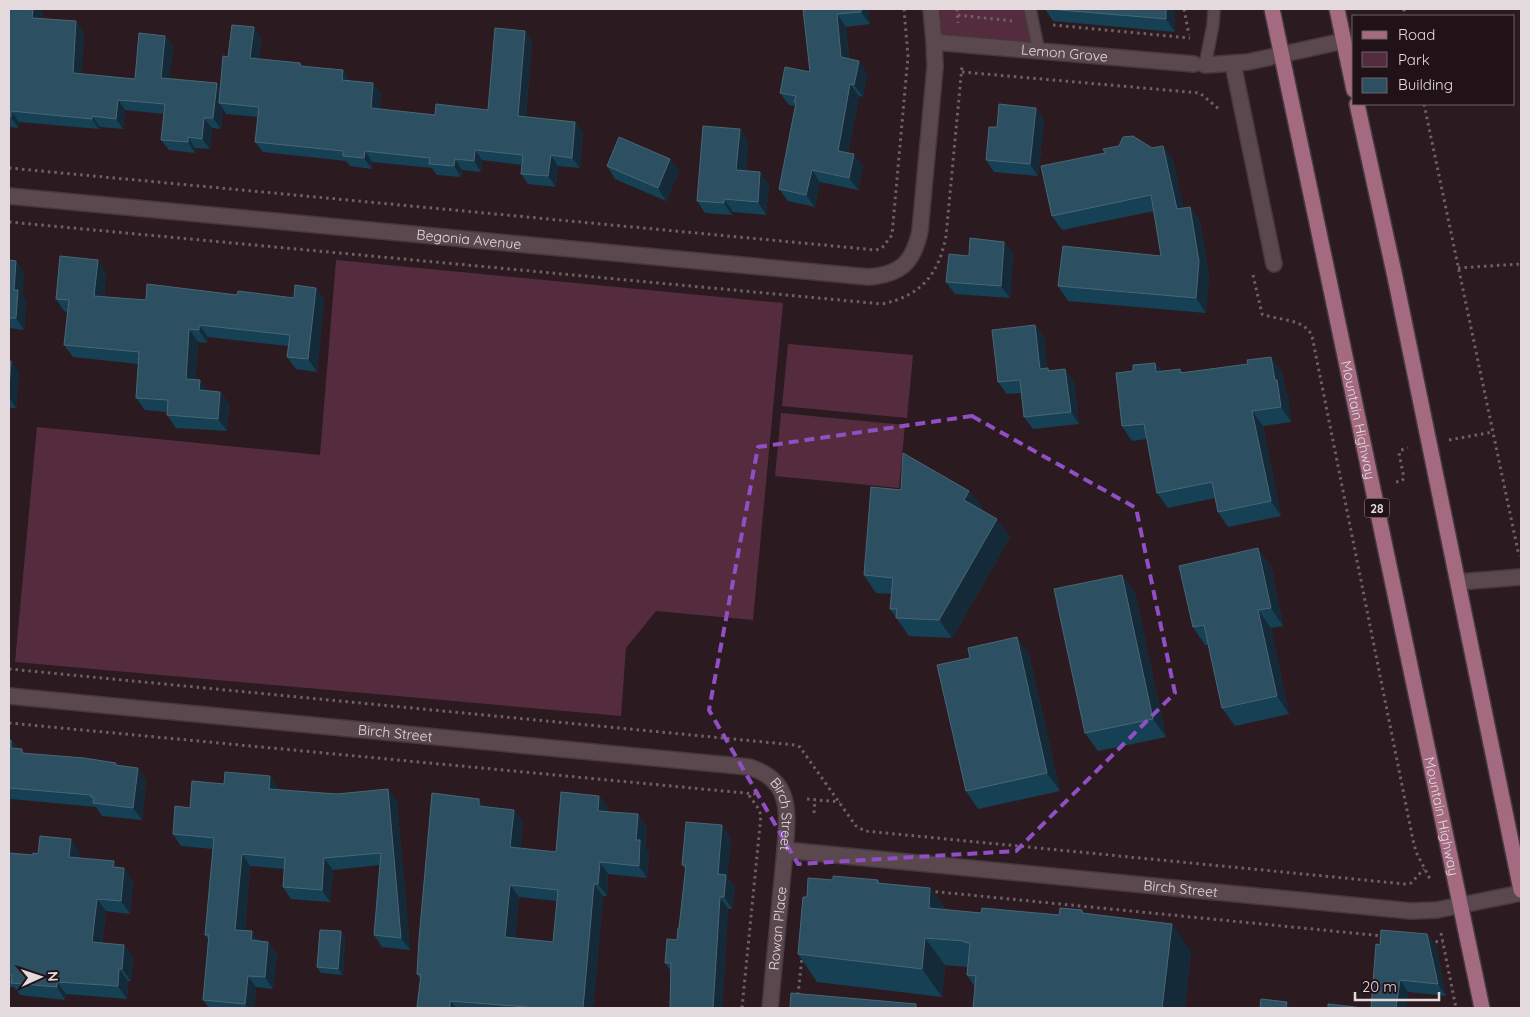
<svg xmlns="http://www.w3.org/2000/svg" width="1530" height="1017" viewBox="0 0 1530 1017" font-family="Quicksand,sans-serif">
<rect width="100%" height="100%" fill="#2b1b21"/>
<g fill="#542c3d">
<polygon points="931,9 1030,9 1039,52 934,42"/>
<polygon points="336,260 783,303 753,620 656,611 626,648 621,716 15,662 37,427 320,455"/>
<polygon points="788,344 913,355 907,418 782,406"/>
<polygon points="781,413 905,425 899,488 775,476"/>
</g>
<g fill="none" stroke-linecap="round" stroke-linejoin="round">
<g stroke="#45393d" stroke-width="14">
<g id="service">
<polyline points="1030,9 1039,52"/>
<polyline points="1198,64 1205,65 1213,25 1214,9"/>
</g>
</g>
<g stroke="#45393d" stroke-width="18">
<g id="minor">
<path id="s1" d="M 934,42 L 1194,64"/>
<polyline points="1233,64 1274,264"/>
<polyline points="1205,65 1248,62 1343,41"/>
<path id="s2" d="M 9,196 L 869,277 C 901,274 913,263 920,231 L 935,67 L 934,42 L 931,9"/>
<polyline points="1458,582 1521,577"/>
<path id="s3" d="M 9,696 L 749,767 C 792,780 788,812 785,850 L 1411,911 L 1437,910 L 1521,893"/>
<path id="s4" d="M 770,1008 L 785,850"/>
</g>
</g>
<g stroke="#45393d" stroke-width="18">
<g id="primary">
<path id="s5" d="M 1272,9 L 1482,1008"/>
<polyline points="1337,9 1354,90"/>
<polyline points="1357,104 1395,277 1521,890"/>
</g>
</g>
<g stroke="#6e6065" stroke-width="3" stroke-dasharray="2.5 4" stroke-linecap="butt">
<polyline points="957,9 958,23"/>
<polyline points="1184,9 1189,35"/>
<polyline points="1404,9 1405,16"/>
<polyline points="958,15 1012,21"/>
<polyline points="1053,25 1190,38"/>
<polyline points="962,72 1200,93 1220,110"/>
<polyline points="1424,104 1519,556"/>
<polyline points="9,168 876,250 882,248 892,235 908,56 904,9"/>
<path d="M 9,222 L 882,304 C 921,296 939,274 946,236 L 962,66"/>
<polyline points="1458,268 1521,264"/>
<path d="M 1253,275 L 1262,314 C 1279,321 1304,318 1312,336 L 1413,840 L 1416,852 L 1431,881"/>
<polyline points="1449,440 1493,432"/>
<polyline points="1396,482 1402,481 1404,478 1399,453 1401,450 1408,448"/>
<polyline points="9,669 795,745 800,747 802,750 856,826 865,831 1405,884 1411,883 1424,869"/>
<polyline points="9,723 755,794"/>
<polyline points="807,799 840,802"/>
<polyline points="814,813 815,800"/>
<polyline points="929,891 1383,936"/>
<polyline points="1441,933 1456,1008"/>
<polyline points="1429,941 1443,942"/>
<polyline points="798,995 802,957"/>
<polyline points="742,1008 761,815 758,808 748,794"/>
</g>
<use href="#service" stroke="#5a484e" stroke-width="11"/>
<use href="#minor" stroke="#5a484e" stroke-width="15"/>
<use href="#primary" stroke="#a36a80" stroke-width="15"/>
</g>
<g fill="#164053" fill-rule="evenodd">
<polygon points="9,9 42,9 41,18 84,32 81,74 135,79 165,36 173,47 169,78 217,83 220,88 228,57 254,27 261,38 259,59 300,63 302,66 343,70 350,81 381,93 379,109 435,115 488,110 525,31 532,42 526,117 575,122 583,132 580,168 558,166 556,187 528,184 521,174 522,165 482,160 481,172 462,170 461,177 437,175 432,168 372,162 372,169 350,166 346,161 263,152 255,142 258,117 226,114 223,109 221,129 212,128 210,149 195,148 195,153 169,150 161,140 164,114 125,110 123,129 100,127 99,129 19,122 18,128 9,127"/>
<polygon points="803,9 868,9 870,24 846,27 849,59 867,73 863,97 859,96 848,153 863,166 858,190 820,182 815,207 788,201 779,189 795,106 789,105 780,93 810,72"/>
<polygon points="1045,9 1175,9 1175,32 1053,21"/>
<polygon points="1036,108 1044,120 1038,176 994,172 986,160 997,127"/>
<polygon points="740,129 748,142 746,171 760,172 769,185 766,215 733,212 732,215 705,213 697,201"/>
<polygon points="1152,148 1173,160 1183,208 1190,207 1200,222 1209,275 1206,313 1068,301 1058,286 1161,256 1154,211 1062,230 1052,216"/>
<polygon points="670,159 679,171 666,201 615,179 607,166"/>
<polygon points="1004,242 1013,254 1010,298 955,294 946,282 969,256"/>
<polygon points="9,260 24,272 22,295 26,301 24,330 9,328"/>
<polygon points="106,272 104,297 146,300 237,295 294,298 316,288 324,300 317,372 296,369 287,357 288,346 208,337 207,343 198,342 195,379 200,380 208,391 220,392 229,404 227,431 176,428 167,415 167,412 145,410 136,398 138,364 73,357 64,345 67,312 64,311 56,299"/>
<polygon points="1035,325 1044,338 1047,368 1050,370 1074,381 1079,424 1033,429 1024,417 1021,393 1007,394 998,382"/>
<polygon points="9,361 19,372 16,408 9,408"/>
<polygon points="1155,363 1161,371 1180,369 1183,373 1282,372 1285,390 1288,395 1291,422 1263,426 1281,516 1228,527 1218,512 1215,498 1168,508 1157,493 1147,439 1132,441 1122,426"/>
<polygon points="901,490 969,491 982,508 981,510 1010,537 952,638 909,636 890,609 891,594 876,593 864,575"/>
<polygon points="1271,566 1283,626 1271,628 1289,714 1235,726 1222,708 1208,645 1205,645 1193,627"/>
<polygon points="1122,575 1135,593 1166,737 1098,751 1085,733"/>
<polygon points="1029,655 1060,791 978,809 966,791"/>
<polygon points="9,740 11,740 17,748 26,754 138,768 146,780 142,820 102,816 96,807 11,799 10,813 9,813"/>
<polygon points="270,776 278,788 278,790 337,794 388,789 397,801 410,950 382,947 374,935 380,865 333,870 330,902 291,899 283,887 284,869 250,866 245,931 277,954 273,989 256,987 254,1008 209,1008 203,1000 208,939 205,935 213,849 181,846 173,834 190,808 224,784"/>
<path d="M 599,796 L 608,808 L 608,812 L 638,814 L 647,827 L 645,847 L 649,852 L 647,878 L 608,874 L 607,896 L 603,896 L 593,1008 L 418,1008 L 417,1007 L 420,979 L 417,974 L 485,807 L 514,810 L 523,822 L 520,848 L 556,852 ZM 519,897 L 557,901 L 553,942 L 515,938 Z"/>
<polygon points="731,838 727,877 735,887 732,909 728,909 722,1008 670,1008 670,970 665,963 677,940 679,928 685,869 682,865"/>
<polygon points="79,851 79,858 118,868 133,881 130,914 106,911 102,943 124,945 133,957 131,981 128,981 127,999 66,994 65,1000 20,995 14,987 9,987 9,853 33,855 38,854"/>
<polygon points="833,880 878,880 880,883 930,888 946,910 981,913 1059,915 1082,910 1084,913 1191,951 1185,1008 973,1008 975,987 967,975 968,967 945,965 942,997 817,982 798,954 807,897"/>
<polygon points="341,931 345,938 343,975 321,973 317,967"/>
<polygon points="1427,934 1436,946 1446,996 1408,992 1406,1008 1371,1008 1380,945"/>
</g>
<g fill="#152a39">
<polygon points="33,9 42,9 40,28 32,18"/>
<polygon points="861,9 868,9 870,24 861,12"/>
<polygon points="1166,9 1175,9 1175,32 1166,19"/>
<polygon points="837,14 846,27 850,70 841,57"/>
<polygon points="76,21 84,32 80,84 73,73"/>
<polygon points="254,27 261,38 258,69 250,58"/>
<polygon points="525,31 532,42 525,127 518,116"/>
<polygon points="165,36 173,47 168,88 161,78"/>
<polygon points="859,61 867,73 863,97 854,85"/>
<polygon points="343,70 350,80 350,91 342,80"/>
<polygon points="217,83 224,94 219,103 223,109 221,129 213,118"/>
<polygon points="373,83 381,93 379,119 371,108"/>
<polygon points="850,84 859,96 846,163 838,151"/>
<polygon points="118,100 125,110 123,129 116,119"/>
<polygon points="1036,108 1044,120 1038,176 1030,164"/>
<polygon points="11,111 19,122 18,128 11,117"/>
<polygon points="92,116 100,127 99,129 92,119"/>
<polygon points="204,118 212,128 210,149 202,139"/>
<polygon points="575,122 583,132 580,168 572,158"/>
<polygon points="740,129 748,142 745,183 736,170"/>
<polygon points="188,137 195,148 195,153 188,142"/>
<polygon points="1163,146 1173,160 1187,224 1177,209"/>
<polygon points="475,150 482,160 481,172 474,161"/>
<polygon points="365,151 372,162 372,169 364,158"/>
<polygon points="854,154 863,166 858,190 849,178"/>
<polygon points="551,155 558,166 556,187 548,176"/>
<polygon points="455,159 462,170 461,177 454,166"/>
<polygon points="670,159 679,171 666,201 658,188"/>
<polygon points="812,170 820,182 815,207 806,195"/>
<polygon points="760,172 769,185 766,215 758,202"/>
<polygon points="724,199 733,212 732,215 724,203"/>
<polygon points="1190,207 1200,222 1209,275 1206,313 1196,298"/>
<polygon points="1004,242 1013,254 1010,298 1001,286"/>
<polygon points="98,260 106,272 103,309 94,296"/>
<polygon points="16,261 24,272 22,295 26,301 24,330 16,318 14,290"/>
<polygon points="316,288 324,300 317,372 308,359"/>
<polygon points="199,325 208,337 207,343 199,330"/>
<polygon points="1035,325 1044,338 1049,381 1040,369"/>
<polygon points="189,329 198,342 195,391 186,379"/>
<polygon points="1271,357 1282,372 1285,390 1288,395 1291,422 1281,407 1275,380"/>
<polygon points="11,361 19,372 16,408 9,398"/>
<polygon points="1155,363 1165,378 1156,372"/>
<polygon points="1065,369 1074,381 1079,424 1071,412"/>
<polygon points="200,380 209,392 199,390"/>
<polygon points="220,392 229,404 227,431 218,419"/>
<polygon points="1252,411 1263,426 1281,516 1271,501"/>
<polygon points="969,491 982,508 976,518 964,500"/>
<polygon points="997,519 1010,537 952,638 939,620"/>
<polygon points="1258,548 1271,566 1283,626 1271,608"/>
<polygon points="1122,575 1135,593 1166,737 1153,719"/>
<polygon points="1258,610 1271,628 1289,714 1277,696"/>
<polygon points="1017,637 1029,655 1060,791 1047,773"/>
<polygon points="11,740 20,753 11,748"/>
<polygon points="138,768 146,780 142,820 133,808"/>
<polygon points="270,776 278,788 277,801 269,789"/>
<polygon points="388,789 397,801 410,950 401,938"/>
<polygon points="9,796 11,799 10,813 9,812"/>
<polygon points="599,796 608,808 607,823 598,811"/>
<polygon points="479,799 488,811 479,806"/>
<polygon points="514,810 523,822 519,859 510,847"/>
<polygon points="638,814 647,827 645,847 649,852 647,878 639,866 636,840"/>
<polygon points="722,825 731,838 727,877 735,887 732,909 724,897 718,874"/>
<polygon points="71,839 79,851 78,869 69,857"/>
<polygon points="242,854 250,866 244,942 235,930"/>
<polygon points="324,858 333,870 330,902 322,890"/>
<polygon points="114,861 122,873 113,867"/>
<polygon points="600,862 608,874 607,896 598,884"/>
<polygon points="124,868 133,881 130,914 121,901"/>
<polygon points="594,884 603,896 593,1008 583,1008"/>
<polygon points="510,885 519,897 514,950 505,937"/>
<polygon points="930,888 950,916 929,908"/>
<polygon points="720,897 728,909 722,1008 713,1008"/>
<polygon points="97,899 106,911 100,954 92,942"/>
<polygon points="1172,924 1191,951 1185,1008 1162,1008"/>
<polygon points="252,931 260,943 251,940"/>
<polygon points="341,931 345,938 343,975 338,969"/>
<polygon points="1427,934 1436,946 1446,996 1438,984"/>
<polygon points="925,938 945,965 942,997 922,969"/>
<polygon points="268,942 277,954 273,989 265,977"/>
<polygon points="124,945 133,957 131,981 122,969"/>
<polygon points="119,969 128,981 127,999 118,986"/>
<polygon points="248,976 256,987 254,1008 248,1008 245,1004"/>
<polygon points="1400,980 1408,992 1406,1008 1396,1008"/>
<polygon points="57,982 66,994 65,1000 57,987"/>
<polygon points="450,1001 456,1008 450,1008"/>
<polygon points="1287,1002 1291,1008 1286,1008"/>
</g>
<g fill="#2c5062" stroke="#496675" fill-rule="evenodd">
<polygon points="9,9 33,9 32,18 76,21 73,73 135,79 139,33 165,36 161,78 217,83 213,118 204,118 202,139 188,137 188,142 161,140 165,104 118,100 116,119 92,116 92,119 11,111 11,117 9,117"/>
<polygon points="803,9 861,9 861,12 837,14 841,57 859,61 854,85 850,84 838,151 854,154 849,178 812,170 806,195 779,189 796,103 794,102 796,96 780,93 785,67 810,72"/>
<polygon points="1049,9 1166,9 1166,19"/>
<polygon points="232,25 254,27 250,58 300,63 300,66 343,70 342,80 373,83 371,108 435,115 436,104 488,110 495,28 525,31 518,116 575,122 572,158 551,155 548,176 521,174 523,155 475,150 474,161 455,159 454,166 429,164 430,158 365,151 364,158 343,156 343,151 255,142 259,107 219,103 223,56 228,57"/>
<polygon points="999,104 1036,108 1030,164 986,160 989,127 997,127"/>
<polygon points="703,126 740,129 736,170 760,172 758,202 724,199 724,203 697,201"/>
<polygon points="1133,136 1152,148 1163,146 1177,209 1190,207 1199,261 1196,298 1058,286 1063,246 1161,256 1151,195 1052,216 1041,166 1105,153 1103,149 1119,146 1123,137"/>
<polygon points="619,137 670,159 658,188 607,166"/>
<polygon points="970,238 1004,242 1001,286 946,282 949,254 969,256"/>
<polygon points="60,256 98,260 94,296 146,300 147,284 237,295 238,291 294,298 295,285 316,288 308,359 287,357 290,335 199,325 199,330 189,329 186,379 200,380 199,390 220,392 218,419 167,415 168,400 136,398 139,352 64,345 69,300 56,299"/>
<polygon points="9,260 16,261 14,290 18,290 16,318 9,318"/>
<polygon points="1035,325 1040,369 1048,368 1048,371 1065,369 1071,412 1024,417 1020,380 998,382 992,330"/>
<polygon points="1271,357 1275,380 1277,380 1281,407 1252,411 1271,501 1218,512 1212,482 1157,493 1144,424 1122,426 1116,373 1133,371 1133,365 1155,363 1156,372 1180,369 1180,373 1248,364 1247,360"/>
<polygon points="9,361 11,361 9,389"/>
<polygon points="903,453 969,491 964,500 997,519 939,620 896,618 897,609 890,609 893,578 864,575 871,487 901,490"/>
<polygon points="1258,548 1271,608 1258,610 1277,696 1222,708 1204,625 1193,627 1179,566"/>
<polygon points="1122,575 1153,719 1085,733 1054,589"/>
<polygon points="1017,637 1047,773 966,791 937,665 970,658 968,648"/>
<polygon points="9,740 11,740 11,748 22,749 22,753 84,758 116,763 115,765 138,768 133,808 93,803 94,798 91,797 91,795 9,788"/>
<polygon points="225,772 270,776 269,789 337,794 388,789 401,938 374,935 381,853 324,858 322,890 283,887 285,858 242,854 235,930 252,931 251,940 268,942 265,977 248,976 245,1004 203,1000 209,935 205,935 214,838 173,834 175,806 190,808 192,781 224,784"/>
<path d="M 561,792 L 599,796 L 598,811 L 638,814 L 636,840 L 640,840 L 639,866 L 600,862 L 598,884 L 594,884 L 583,1008 L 527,1008 L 527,1007 L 450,1001 L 450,1008 L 428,1008 L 417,1007 L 421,975 L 417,974 L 419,939 L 432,793 L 479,799 L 479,806 L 514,810 L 510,847 L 556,852 ZM 510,885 L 558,890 L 553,942 L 505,937 Z"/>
<polygon points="686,822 722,825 718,874 726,875 724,897 720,897 713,1008 670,1008 671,963 665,963 667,939 677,940 678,928 679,928 686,865 682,865"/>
<polygon points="40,836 71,839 69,857 114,861 113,867 124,868 121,901 97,899 92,942 124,945 122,969 119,969 118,986 57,982 57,987 11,983 12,975 9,975 9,853 33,855 33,853 38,854"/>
<polygon points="833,876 878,880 877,883 930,888 929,908 981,913 982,908 1059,915 1060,908 1082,910 1082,913 1172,924 1162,1008 973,1008 976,976 967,975 970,943 964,942 964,941 925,938 922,969 798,954 803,897 807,897 808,878 833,880"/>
<polygon points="320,930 341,931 338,969 317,967"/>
<polygon points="1381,930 1427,934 1438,984 1400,980 1396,1008 1371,1008 1376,944 1380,945"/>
<polygon points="791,993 916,1004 916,1008 790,1008"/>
<polygon points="1261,999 1287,1002 1286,1008 1260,1008"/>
<polygon points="1328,1004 1364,1008 1328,1008"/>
</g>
<path fill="none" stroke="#904fc5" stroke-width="4" stroke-dasharray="10 6" stroke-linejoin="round" d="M 972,416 L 1136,508 L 1175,693 L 1016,851 L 798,864 L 709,710 L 758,447 Z"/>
<g text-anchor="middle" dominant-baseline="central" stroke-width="4.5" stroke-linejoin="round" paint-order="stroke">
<rect fill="#211218" stroke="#aa9da2" stroke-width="1" x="1364.5" y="498.5" width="25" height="19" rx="4"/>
<g font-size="12" font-weight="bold" fill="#e4d9dd">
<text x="1377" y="508">28</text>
</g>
<g font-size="14" fill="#e4d9dd" stroke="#211218">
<text stroke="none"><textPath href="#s1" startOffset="131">Lemon Grove</textPath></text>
<text stroke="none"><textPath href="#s2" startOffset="462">Begonia Avenue</textPath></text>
<text stroke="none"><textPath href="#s5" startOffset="420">Mountain Highway</textPath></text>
<text stroke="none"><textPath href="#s3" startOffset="388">Birch Street</textPath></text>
<text stroke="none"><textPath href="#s3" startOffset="808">Birch Street</textPath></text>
<text stroke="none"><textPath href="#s5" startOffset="825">Mountain Highway</textPath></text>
<text stroke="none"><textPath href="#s3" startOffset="1242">Birch Street</textPath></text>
<text stroke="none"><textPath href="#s4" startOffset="80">Rowan Place</textPath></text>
</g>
</g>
<rect width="1530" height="1017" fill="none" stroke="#e4d9dd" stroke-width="20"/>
<rect x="1352" y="15" width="162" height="90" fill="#211218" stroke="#6f6267"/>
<rect x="1362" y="31" width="25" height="8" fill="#a36a80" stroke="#6f6267"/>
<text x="1398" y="40" font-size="15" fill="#e4d9dd">Road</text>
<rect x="1362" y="52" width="25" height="15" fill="#542c3d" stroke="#6f6267"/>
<text x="1398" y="65" font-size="15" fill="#e4d9dd">Park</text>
<rect x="1362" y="78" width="25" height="15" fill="#2c5062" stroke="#6f6267"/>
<text x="1398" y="90" font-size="15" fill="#e4d9dd">Building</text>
<g transform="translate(40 977) rotate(87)" stroke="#211218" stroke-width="4" paint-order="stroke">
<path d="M0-4L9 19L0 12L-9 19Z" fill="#e4d9dd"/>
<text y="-8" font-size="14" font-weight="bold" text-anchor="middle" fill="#e4d9dd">N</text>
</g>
<path d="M1355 992v8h84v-8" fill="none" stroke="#e4d9dd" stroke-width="2.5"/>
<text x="1362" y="992" font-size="15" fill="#e4d9dd" stroke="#211218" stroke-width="4" paint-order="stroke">20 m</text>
</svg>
